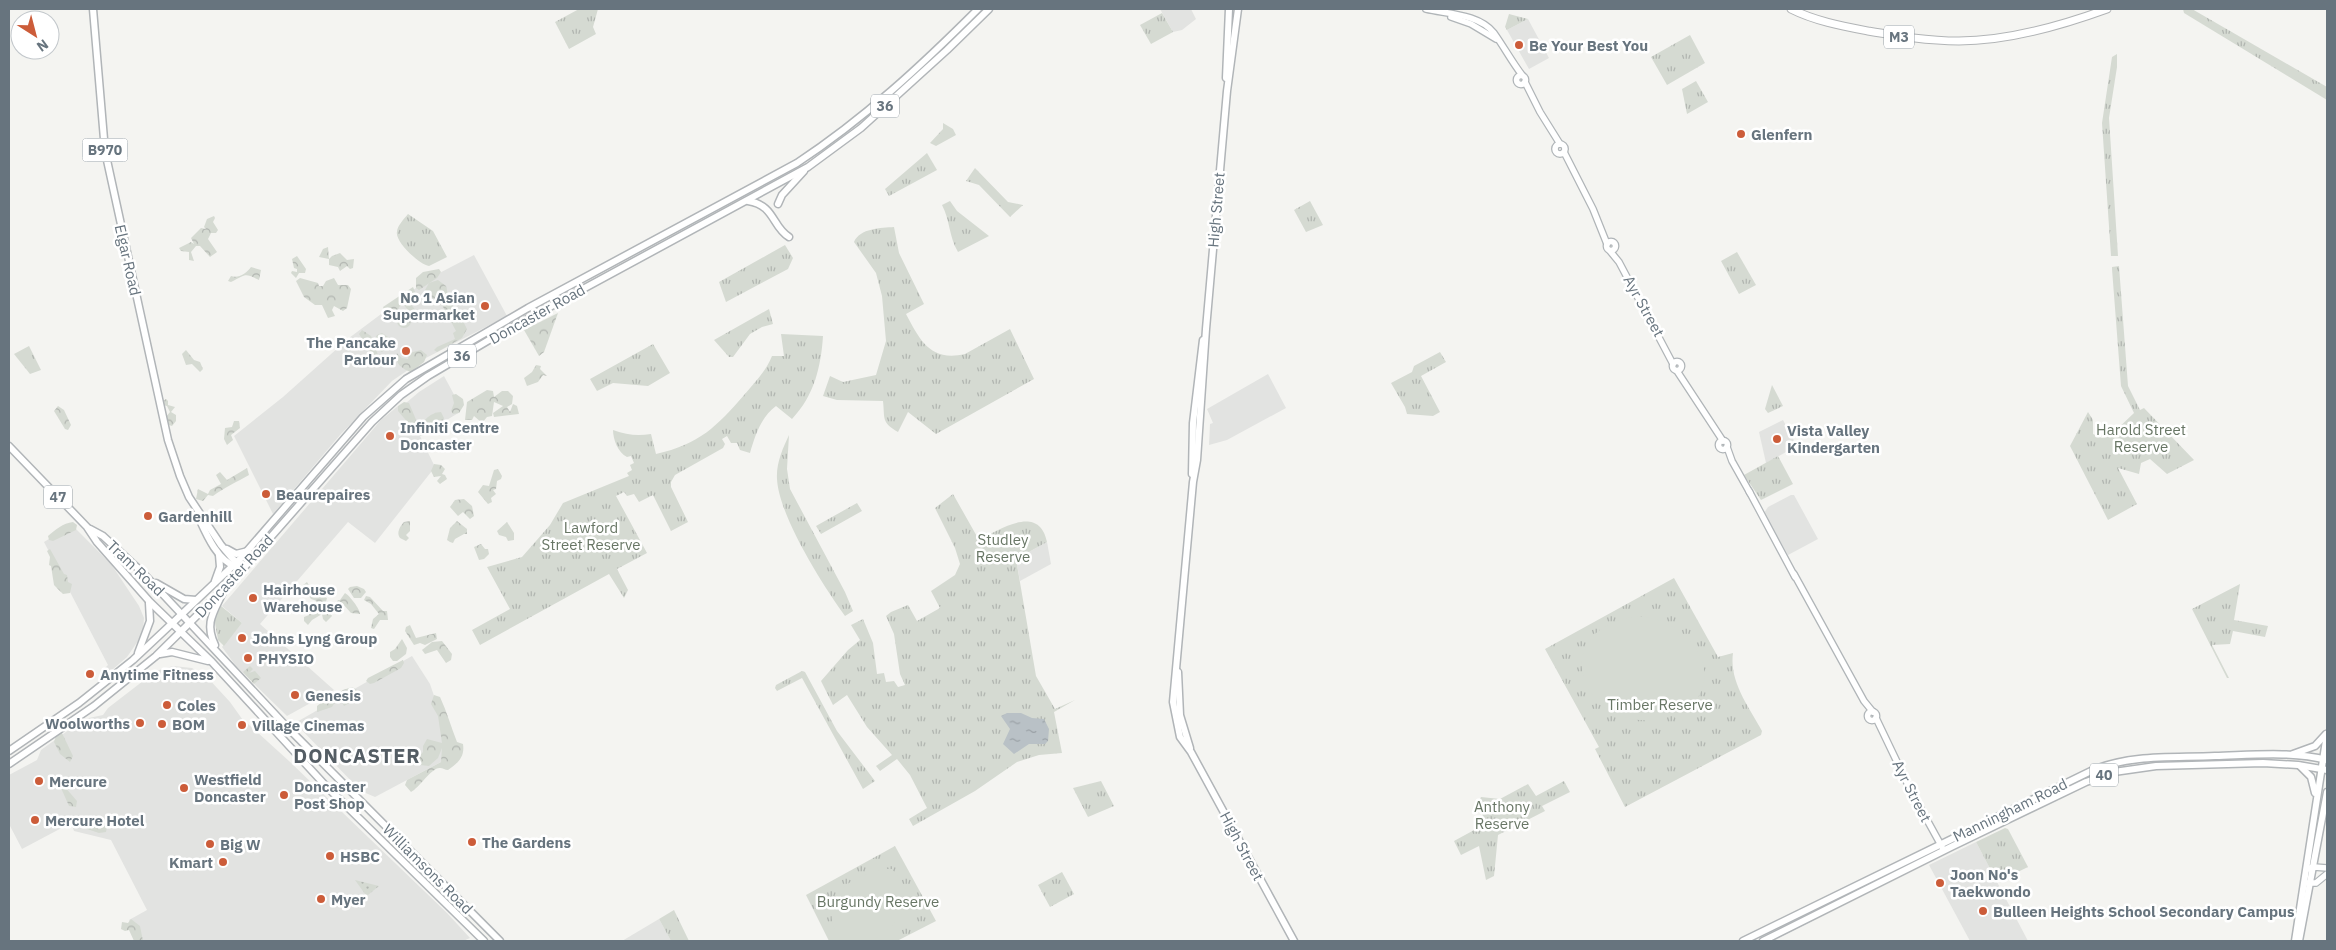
<svg xmlns="http://www.w3.org/2000/svg" width="2336" height="950" viewBox="0 0 2336 950" font-family="'IBM Plex Sans',sans-serif">
<defs>
<pattern id="grass-dots" width="8" height="8" patternUnits="userSpaceOnUse" patternTransform="scale(1.25)"><rect width="8" height="8" fill="#d5dad2"/><path d="M2 2h.1M6 6h.1" fill="none" stroke="#b1b5b0" stroke-width="1.8" stroke-linecap="round"/></pattern>
<pattern id="forest-crowns" width="20" height="18" patternUnits="userSpaceOnUse" patternTransform="scale(1.25)"><rect width="20" height="18" fill="#d5dad2"/><path d="M2 6a3 3 0 1 1 6 0M12 15a3 3 0 1 1 6 0" fill="none" stroke="#b1b5b0"/></pattern>
<pattern id="park-tufts" width="24" height="20" patternUnits="userSpaceOnUse" patternTransform="scale(1.25)"><rect width="24" height="20" fill="#d5dad2"/><path d="M3 7l-1-3M5 7V3M7 7l1-3M15 17l-1-3M17 17v-4M19 17l1-3" fill="none" stroke="#b1b5b0"/></pattern>
<pattern id="water-ripples" width="26" height="14" patternUnits="userSpaceOnUse" patternTransform="scale(1.25)"><rect width="26" height="14" fill="#b9c1c6"/><path d="M2 4q2-2 4 0t4 0M15 11q2-2 4 0t4 0" fill="none" stroke="#9aa1a6"/></pattern>
</defs>
<rect width="100%" height="100%" fill="#f4f4f1"/>
<g fill="#e2e3e1">
<polygon points="1160,9 1191,9 1196,19 1182,30 1173,32"/>
<polygon points="1528,19 1549,58 1529,69 1507,30"/>
<polygon points="474,255 507,316 424,359 392,381 340,435 273,514 234,436 283,397 349,338 428,279"/>
<polygon points="1268,374 1286,408 1227,440 1209,445 1210,424 1213,423 1207,409"/>
<polygon points="444,376 458,402 460,412 420,436 435,467 375,543 348,522 260,624 334,690 287,716 236,666 222,647 242,623 222,606 381,420 398,406 400,408 419,392"/>
<polygon points="1783,420 1797,446 1766,463 1759,432"/>
<polygon points="1791,495 1794,495 1818,539 1788,555 1764,513 1768,507"/>
<polygon points="72,525 111,564 139,606 144,618 143,630 138,641 127,657 98,682 103,670 108,665 44,542"/>
<polygon points="1047,542 1051,564 1020,581 1016,559"/>
<polygon points="412,656 430,684 454,755 375,797 361,791 295,723"/>
<polygon points="173,666 192,668 207,677 230,702 245,723 247,723 289,761 447,913 470,938 463,941 140,941 129,920 147,910 111,840 74,831 71,823 22,849 9,824 9,775 37,760 41,750 84,719 103,715 108,708 156,671"/>
<polygon points="1976,842 2028,941 1970,941 1929,865"/>
<polygon points="659,919 671,941 622,941"/>
</g>
<polygon fill="url(#grass-dots)" points="355,880 379,886 368,895 365,894"/>
<g fill="url(#forest-crowns)">
<polygon points="214,216 215,218 213,222 218,230 216,233 211,233 208,239 217,252 210,257 200,246 196,246 191,252 194,261 189,260 189,252 181,251 179,248 191,242 194,244 191,238 201,228 206,229 204,227 207,219"/>
<polygon points="328,247 329,259 332,256 340,253 347,260 354,259 353,268 350,269 347,266 340,271 338,267 329,265 329,259 319,257 323,249"/>
<polygon points="297,256 306,269 305,273 299,273 296,278 291,273 292,271 297,272 297,269 294,268 292,259"/>
<path d="M 251,267 L 261,270 L 259,280 C 244,273 247,274 231,282 L 228,281 L 231,276 C 238,279 247,273 251,267 Z"/>
<polygon points="439,269 441,272 437,278 419,290 416,288 416,278 423,272"/>
<polygon points="300,278 318,283 319,286 323,286 326,281 334,278 338,285 348,285 351,289 347,308 343,311 334,306 332,310 335,316 328,318 322,305 315,305 304,297 296,281"/>
<path d="M 438,280 L 446,286 L 448,295 L 446,296 C 450,303 461,314 460,322 L 464,323 L 467,329 L 462,338 L 437,352 L 434,350 L 437,347 L 455,339 L 453,333 L 456,331 L 441,303 L 442,297 C 433,301 429,298 425,290 L 429,283 Z"/>
<polygon points="413,287 416,294 405,303 410,303 420,316 418,322 403,304 399,307 397,313 391,313 389,317 386,315 383,307"/>
<polygon points="558,313 544,352 539,356 524,330"/>
<circle cx="404" cy="321" r="7"/>
<polygon points="362,330 371,336 378,355 376,357 371,356 371,352 359,334"/>
<polygon points="382,333 388,337 390,344 382,352 377,349 378,344 374,340 377,335"/>
<polygon points="186,350 194,360 200,362 203,369 200,372 192,364 186,365 182,354"/>
<path d="M 421,350 L 427,355 L 424,362 L 411,372 C 402,369 394,363 397,353 L 402,358 L 408,359 L 409,353 Z"/>
<polygon points="536,365 541,366 540,369 547,376 543,375 538,382 527,386 524,378 532,372"/>
<polygon points="487,390 493,391 494,397 502,391 508,391 513,396 512,404 507,407 510,412 513,404 517,406 519,414 494,417 493,413 503,406 494,402 492,416 487,417 482,423 474,416 472,420 465,420 467,402"/>
<polygon points="456,394 463,399 464,405 459,413 453,414 451,411 454,403 452,395"/>
<polygon points="166,399 168,401 168,405 175,407 171,412 176,415 176,421 172,426 166,424 165,418 170,412 167,406 162,405 163,401"/>
<polygon points="404,402 409,403 417,422 410,425 398,411 398,406"/>
<polygon points="58,406 64,410 71,425 68,430 65,429 54,411"/>
<path d="M 441,412 L 444,418 L 439,428 L 435,432 L 420,436 L 418,433 C 420,423 430,412 441,412 Z"/>
<polygon points="234,421 239,421 240,428 231,435 233,440 227,445 224,439 225,428 232,427"/>
<polygon points="434,464 441,465 445,469 442,474 445,475 447,479 440,484 437,481 441,476 434,477 431,471"/>
<path d="M 247,468 L 249,475 C 237,482 225,487 213,496 L 208,495 L 203,501 L 196,499 L 198,489 L 208,494 L 210,490 L 221,484 L 216,475 L 220,472 L 227,480 Z"/>
<polygon points="498,469 502,476 501,479 497,481 496,489 493,490 496,494 491,498 492,502 488,504 478,492 483,485 489,486 494,470"/>
<polygon points="464,499 472,506 474,516 470,519 463,512 458,516 450,507 455,500"/>
<path d="M 410,521 L 410,531 L 406,535 L 409,538 L 406,541 L 400,538 C 396,533 400,526 404,522 Z"/>
<polygon points="457,521 467,529 467,534 464,534 455,539 453,543 450,542 447,540 450,528"/>
<path d="M 73,522 L 77,525 L 76,530 L 53,541 L 49,540 L 48,536 C 55,530 63,523 73,522 Z"/>
<polygon points="507,522 514,533 514,540 508,541 506,537 499,535 497,531"/>
<polygon points="481,544 485,549 488,549 489,554 484,559 479,560 474,547"/>
<polygon points="50,549 64,574 67,575 68,582 72,584 70,593 63,594 54,585 51,566 49,565 50,557 47,551"/>
<polygon points="307,582 313,593 320,594 321,596 327,598 323,613 329,611 332,616 326,622 323,619 322,614 312,620 308,625 304,621 304,617 309,615 308,612 317,601 311,599 302,586"/>
<polygon points="357,586 364,589 366,592 361,598 354,598 348,589 350,587"/>
<path d="M 345,593 C 350,596 360,609 360,614 L 351,613 L 342,603 L 343,607 L 339,614 L 333,610 L 336,609 L 335,605 L 338,600 L 340,600 Z"/>
<polygon points="366,596 370,597 383,611 387,611 388,620 380,620 374,629 371,628 373,619 379,614 371,604 364,600"/>
<polygon points="410,625 416,638 436,633 437,639 425,645 420,643 414,645 405,631 406,627"/>
<polygon points="402,639 407,648 406,654 397,661 393,661 390,657 390,652 395,649"/>
<polygon points="442,641 452,654 451,660 446,663 437,650 425,654 422,650 432,642"/>
<polygon points="403,660 404,663 401,668 374,683 370,684 366,681 368,678"/>
<polygon points="250,666 253,669 249,673 255,671 261,678 254,684 243,672"/>
<polygon points="352,687 357,690 355,700 344,706 340,699 339,694 343,690"/>
<path d="M 434,695 L 440,697 C 447,712 451,727 457,742 L 463,744 C 465,757 458,763 448,770 C 445,770 443,768 440,768 C 432,767 419,788 411,792 L 405,785 L 407,780 L 441,762 L 442,748 L 438,758 L 429,766 L 420,765 L 416,759 L 423,752 L 423,746 L 427,739 L 442,743 L 438,716 L 431,704 Z"/>
<polygon points="335,697 337,699 332,707 317,712 317,706 323,701"/>
<polygon points="61,731 73,756 70,762 60,754 54,742 56,736"/>
<polygon points="64,786 77,801 76,807 69,806 61,788"/>
<polygon points="86,817 107,827 106,832 99,833 87,829 82,818"/>
<polygon points="131,919 140,926 143,941 134,941 129,930 125,931 121,929 122,922 128,923"/>
</g>
<g fill="url(#park-tufts)">
<polygon points="579,9 598,9 593,27 596,34 569,49 555,22"/>
<polygon points="2183,9 2192,9 2327,87 2327,100 2184,13"/>
<polygon points="1162,13 1173,32 1151,44 1140,25"/>
<polygon points="1509,14 1528,19 1507,30 1505,27"/>
<polygon points="1690,35 1705,63 1667,85 1651,57"/>
<polygon points="2117,54 2117,67 2109,118 2118,256 2111,256 2102,123 2112,57"/>
<polygon points="1696,81 1708,102 1687,114 1682,89"/>
<polygon points="943,123 953,129 956,135 936,146 930,143 943,129"/>
<polygon points="927,153 937,170 889,196 885,189"/>
<polygon points="975,168 1008,202 1023,205 1010,217 979,185 966,181"/>
<path d="M 950,201 L 957,211 L 989,236 L 958,252 C 949,237 950,220 942,205 Z"/>
<polygon points="1310,201 1323,225 1306,232 1294,210"/>
<path d="M 408,214 L 433,231 L 447,257 L 429,266 C 420,265 395,242 397,232 C 397,226 404,219 408,214 Z"/>
<path d="M 894,227 L 899,253 L 924,304 L 906,314 C 920,340 930,362 965,354 L 1010,329 L 1034,379 L 936,434 L 908,412 L 898,432 C 881,422 885,419 883,401 L 837,400 L 823,396 L 830,376 L 843,382 L 876,375 L 886,341 L 882,296 L 876,273 L 854,242 C 860,228 881,228 894,227 Z"/>
<polygon points="785,245 793,258 788,269 726,302 719,282"/>
<polygon points="1737,252 1756,285 1739,294 1721,261"/>
<polygon points="2119,266 2128,386 2140,410 2144,408 2194,460 2167,474 2150,459 2141,463 2139,474 2118,468 2137,504 2108,520 2070,446 2088,412 2093,420 2093,434 2102,438 2112,434 2134,413 2121,386 2112,269 2112,267"/>
<polygon points="769,309 773,324 762,327 750,334 733,357 729,357 714,340"/>
<path d="M 781,334 L 823,336 C 821,367 814,396 792,419 L 776,406 C 761,417 755,436 750,453 L 740,450 L 737,443 L 731,443 L 727,436 L 722,439 L 725,444 L 723,448 L 675,475 L 671,482 L 671,487 L 688,522 L 671,531 L 653,495 L 639,502 L 634,494 L 627,496 L 624,492 L 616,496 L 647,553 L 617,569 L 628,590 L 624,598 L 609,574 L 480,645 L 472,630 L 510,609 L 487,567 L 522,557 L 550,525 L 563,503 L 629,476 L 627,473 L 632,470 L 630,465 L 634,463 L 631,456 L 627,457 C 618,453 613,439 613,430 C 627,435 637,436 651,434 L 656,454 C 700,444 716,427 745,394 C 755,382 766,371 772,356 L 784,356 Z"/>
<polygon points="653,344 670,373 648,386 613,383 597,391 590,379"/>
<polygon points="29,346 41,370 30,374 14,354"/>
<polygon points="1440,352 1446,362 1421,376 1440,412 1433,416 1407,414 1405,407 1391,383 1412,372 1414,366"/>
<polygon points="1772,385 1783,406 1768,413 1765,409"/>
<path d="M 789,435 L 787,469 L 790,489 L 845,592 L 853,611 L 845,616 C 822,584 779,516 777,479 C 776,463 783,448 789,435 Z"/>
<polygon points="1778,456 1793,484 1761,500 1744,475"/>
<path d="M 953,494 L 979,540 C 999,530 1039,503 1047,542 L 1016,559 L 1036,676 L 1055,709 L 1075,700 L 1054,712 L 1062,753 L 1039,755 L 1017,762 L 975,791 L 913,826 L 909,819 L 927,808 L 910,775 L 897,759 L 880,771 L 876,766 L 892,755 L 867,727 L 847,695 L 833,705 L 821,681 L 848,650 L 860,640 L 851,625 L 863,619 L 873,643 L 877,674 L 884,673 L 886,682 L 894,681 L 898,687 L 905,685 L 900,674 L 894,634 L 886,616 L 891,612 L 908,605 L 917,621 L 940,608 L 931,591 L 955,575 L 960,564 L 955,548 L 935,508 Z"/>
<polygon points="857,503 862,511 821,534 816,526"/>
<path d="M 1674,578 L 1718,657 L 1733,653 C 1729,682 1749,707 1762,731 L 1761,735 L 1625,807 L 1595,749 L 1599,747 L 1545,649 Z"/>
<polygon points="2240,584 2234,620 2268,626 2265,637 2233,631 2230,644 2212,645 2229,678 2227,678 2192,609"/>
<polygon points="221,606 242,623 224,646 218,640 214,617"/>
<polygon points="802,671 805,672 837,731 875,781 863,789 802,678 777,691 775,688 776,685"/>
<polygon points="1101,781 1114,806 1088,817 1073,788"/>
<polygon points="1564,781 1570,792 1542,806 1545,811 1498,835 1494,876 1486,880 1479,846 1461,855 1454,841 1487,823 1477,805 1481,797 1500,799 1528,784 1536,796"/>
<polygon points="2005,828 2008,829 2028,867 1997,882 1976,842"/>
<polygon points="895,846 936,921 897,941 829,941 806,895"/>
<polygon points="1062,872 1074,894 1050,907 1038,885"/>
<polygon points="674,910 689,941 671,941 659,919"/>
</g>
<g fill="#d5dad2">
<path d="M 1638,616 C 1690,619 1734,680 1680,715 L 1683,721 L 1678,723 L 1674,715 C 1588,746 1536,630 1638,616 Z"/>
<path d="M 883,869 L 892,869 C 897,876 905,885 907,893 C 912,910 883,939 868,941 C 861,942 852,941 845,941 C 826,928 829,902 844,887 C 855,877 870,873 883,869 Z"/>
</g>
<polygon fill="url(#water-ripples)" points="1007,713 1021,713 1032,718 1044,719 1049,729 1048,741 1045,744 1029,744 1014,754 1003,744 1010,729 1001,716"/>
<g fill="none" stroke-linecap="round" stroke-linejoin="round">
<g stroke="#b0b5b8" stroke-width="8">
<g id="secondary">
<path d="M 1426,9 C 1448,14 1479,14 1494,33 C 1504,47 1512,62 1522,75"/>
<polyline points="1451,17 1471,24 1496,39"/>
<circle cx="1521" cy="80" r="4.5"/>
<polyline points="1525,82 1540,112 1560,144"/>
<circle cx="1560" cy="149" r="5"/>
<polyline points="1564,152 1593,209 1607,244"/>
<circle cx="1611" cy="246" r="4.5"/>
<polyline points="1610,251 1619,262 1673,364"/>
<circle cx="1677" cy="366" r="4.5"/>
<polyline points="1677,371 1723,441"/>
<circle cx="1723" cy="445" r="4.5"/>
<polyline points="1727,447 1732,461 1750,493"/>
<polyline points="1749,491 1795,577"/>
<polyline points="1794,574 1864,701 1873,712"/>
<circle cx="1872" cy="716" r="4.5"/>
<polyline points="1876,718 1910,789 1942,847"/>
<polyline points="2307,869 2314,867 2327,868"/>
<polyline points="2307,883 2316,883 2327,874"/>
</g>
</g>
<g stroke="#b1b5b8" stroke-width="9">
<g id="primary">
<polyline points="93,9 105,151 168,440 180,476 189,497 221,545 238,565"/>
<polyline points="1238,9 1227,91 1206,329 1197,460 1193,482 1173,702 1180,737 1191,752 1294,941"/>
<polyline points="1226,78 1229,9"/>
<path d="M 748,201 C 775,205 772,227 789,237"/>
<polyline points="778,204 782,195 804,171"/>
<polyline points="9,446 87,527 97,542 150,602 212,662 325,785 484,941"/>
<polyline points="1192,474 1193,423 1203,340"/>
<path d="M 197,514 C 205,531 216,560 236,567"/>
<polyline points="90,529 103,536 143,573 286,726 500,941"/>
<polyline points="227,549 236,554 248,551"/>
<polyline points="215,581 220,567 219,555"/>
<polyline points="156,583 184,599 196,600"/>
<path d="M 215,645 C 204,623 214,612 223,592"/>
<polyline points="138,653 150,621 149,603"/>
<polyline points="160,654 172,652 208,661"/>
<polyline points="1178,672 1180,715 1190,748"/>
<path d="M 9,751 L 79,703 L 133,660 L 165,630 L 241,558 L 363,417 L 406,379 L 528,308 L 797,163 C 864,119 922,65 978,9"/>
<polyline points="2293,754 2315,746 2326,734"/>
<polyline points="9,764 94,706 156,656 233,580 372,422 401,395 428,376 489,340 808,167 861,128 947,50 989,9"/>
<polyline points="2300,766 2311,777 2315,793"/>
<path d="M 1743,941 L 2093,770 C 2132,754 2174,758 2215,756 C 2252,755 2292,751 2327,760"/>
<polyline points="1763,941 1953,846 2086,782 2114,772 2156,766 2263,763 2298,765 2327,770"/>
<polyline points="2295,941 2327,734"/>
<polyline points="2299,941 2327,792"/>
</g>
</g>
<g stroke="#b1b4b6" stroke-width="9">
<path id="highway" d="M 1791,9 C 1815,21 1842,26 1868,31 C 1898,36 1928,41 1959,41 C 2006,41 2063,25 2107,9"/>
</g>
<use href="#secondary" stroke="#fff" stroke-width="5.5"/>
<use href="#primary" stroke="#fff" stroke-width="6"/>
<use href="#highway" stroke="#fff" stroke-width="7"/>
</g>
<g fill="#cc5c39" stroke="#fff" stroke-width="2">
<circle cx="1519" cy="45" r="5"/>
<circle cx="1741" cy="134" r="5"/>
<circle cx="485" cy="306" r="5"/>
<circle cx="406" cy="351" r="5"/>
<circle cx="390" cy="436" r="5"/>
<circle cx="1777" cy="439" r="5"/>
<circle cx="266" cy="494" r="5"/>
<circle cx="148" cy="516" r="5"/>
<circle cx="253" cy="598" r="5"/>
<circle cx="242" cy="638" r="5"/>
<circle cx="248" cy="658" r="5"/>
<circle cx="90" cy="674" r="5"/>
<circle cx="295" cy="695" r="5"/>
<circle cx="167" cy="705" r="5"/>
<circle cx="140" cy="723" r="5"/>
<circle cx="162" cy="724" r="5"/>
<circle cx="242" cy="725" r="5"/>
<circle cx="39" cy="781" r="5"/>
<circle cx="184" cy="788" r="5"/>
<circle cx="284" cy="795" r="5"/>
<circle cx="35" cy="820" r="5"/>
<circle cx="472" cy="842" r="5"/>
<circle cx="210" cy="844" r="5"/>
<circle cx="330" cy="856" r="5"/>
<circle cx="223" cy="862" r="5"/>
<circle cx="1940" cy="883" r="5"/>
<circle cx="321" cy="899" r="5"/>
<circle cx="1983" cy="911" r="5"/>
</g>
<g text-anchor="middle" dominant-baseline="central" stroke-width="5" stroke-linejoin="round" paint-order="stroke">
<g fill="#fff" stroke="#959ea5" stroke-width="1">
<rect x="1884" y="25.5" width="30" height="23" rx="4"/>
<rect x="871" y="94.5" width="28" height="23" rx="4"/>
<rect x="82.5" y="138.5" width="45" height="23" rx="4"/>
<rect x="448" y="344.5" width="28" height="23" rx="4"/>
<rect x="44" y="485.5" width="28" height="23" rx="4"/>
<rect x="2090" y="763.5" width="28" height="23" rx="4"/>
</g>
<g font-size="14" font-weight="bold" fill="#67747e">
<text x="1899" y="37">M3</text>
<text x="885" y="106">36</text>
<text x="105" y="150">B970</text>
<text x="462" y="356">36</text>
<text x="58" y="497">47</text>
<text x="2104" y="775">40</text>
</g>
<g font-size="15" font-weight="bold" fill="#67747e" stroke="#fff" text-anchor="start">
<text x="1529" y="45">Be Your Best You</text>
<text x="1751" y="134">Glenfern</text>
<text x="475" y="297" text-anchor="end">No 1 Asian<tspan x="475" dy="17">Supermarket</tspan></text>
<text x="396" y="342" text-anchor="end">The Pancake<tspan x="396" dy="17">Parlour</tspan></text>
<text x="400" y="427">Infiniti Centre<tspan x="400" dy="17">Doncaster</tspan></text>
<text x="1787" y="430">Vista Valley<tspan x="1787" dy="17">Kindergarten</tspan></text>
<text x="276" y="494">Beaurepaires</text>
<text x="158" y="516">Gardenhill</text>
<text x="263" y="589">Hairhouse<tspan x="263" dy="17">Warehouse</tspan></text>
<text x="252" y="638">Johns Lyng Group</text>
<text x="258" y="658">PHYSIO</text>
<text x="100" y="674">Anytime Fitness</text>
<text x="305" y="695">Genesis</text>
<text x="177" y="705">Coles</text>
<text x="130" y="723" text-anchor="end">Woolworths</text>
<text x="172" y="724">BOM</text>
<text x="252" y="725">Village Cinemas</text>
<text x="194" y="779">Westfield<tspan x="194" dy="17">Doncaster</tspan></text>
<text x="49" y="781">Mercure</text>
<text x="294" y="786">Doncaster<tspan x="294" dy="17">Post Shop</tspan></text>
<text x="45" y="820">Mercure Hotel</text>
<text x="482" y="842">The Gardens</text>
<text x="220" y="844">Big W</text>
<text x="340" y="856">HSBC</text>
<text x="213" y="862" text-anchor="end">Kmart</text>
<text x="1950" y="874">Joon No's<tspan x="1950" dy="17">Taekwondo</tspan></text>
<text x="331" y="899">Myer</text>
<text x="1993" y="911">Bulleen Heights School Secondary Campus</text>
</g>
<g font-size="15" fill="#67747e" stroke="#fff">
<text transform="translate(1216 210) rotate(-85)">High Street</text>
<text transform="translate(128 260) rotate(77)">Elgar Road</text>
<text transform="translate(1644 306) rotate(61)">Ayr Street</text>
<text transform="translate(537 314) rotate(-29)">Doncaster Road</text>
<text transform="translate(136 568) rotate(44)">Tram Road</text>
<text transform="translate(234 576) rotate(-47)">Doncaster Road</text>
<text transform="translate(1912 791) rotate(63)">Ayr Street</text>
<text transform="translate(2010 810) rotate(-26)">Manningham Road</text>
<text transform="translate(1242 846) rotate(62)">High Street</text>
<text transform="translate(428 869) rotate(45)">Williamsons Road</text>
</g>
<g font-size="15" fill="#687665" stroke="#fff">
<text x="2141" y="429">Harold Street<tspan x="2141" dy="17">Reserve</tspan></text>
<text x="591" y="527">Lawford<tspan x="591" dy="17">Street Reserve</tspan></text>
<text x="1003" y="539">Studley<tspan x="1003" dy="17">Reserve</tspan></text>
<text x="1660" y="704">Timber Reserve</text>
<text x="1502" y="806">Anthony<tspan x="1502" dy="17">Reserve</tspan></text>
<text x="878" y="901">Burgundy Reserve</text>
</g>
<g font-size="20" font-weight="bold" letter-spacing="1" fill="#545d64" stroke="#fff">
<text x="357" y="755">DONCASTER</text>
</g>
</g>
<rect width="2336" height="950" fill="none" stroke="#67747e" stroke-width="20"/>
<g transform="translate(35 35) rotate(144)"><circle r="24" fill="#ffffff" stroke="#c2c7cb"/>
<path d="M0-4L9 19L0 12L-9 19Z" fill="#cc5c39"/>
<text y="-8" font-size="14" font-weight="bold" text-anchor="middle" fill="#67747e">N</text>
</g>
</svg>
